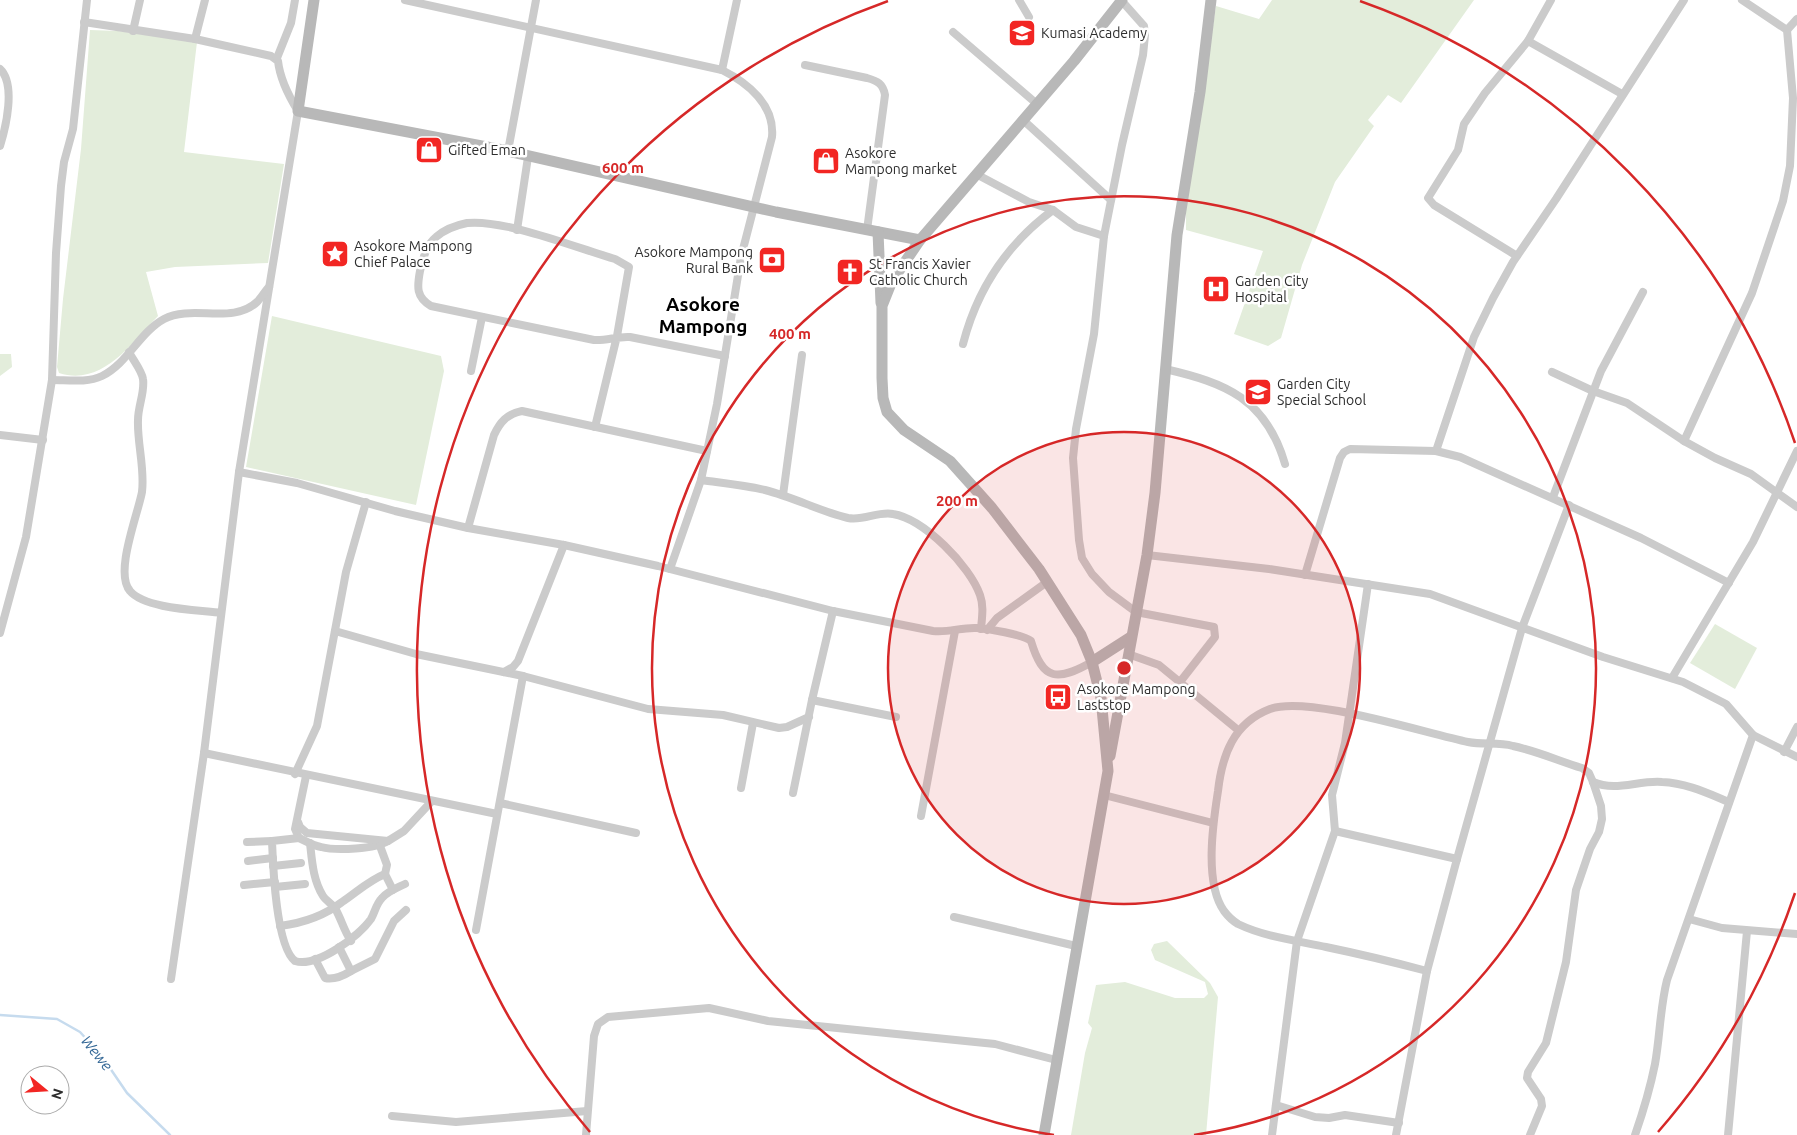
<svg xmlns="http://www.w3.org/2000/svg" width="1797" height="1135" viewBox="0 0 1797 1135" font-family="Ubuntu,sans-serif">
<rect width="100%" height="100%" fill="#fff"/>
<g fill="#e3eddb">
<polygon points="1272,0 1474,0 1401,103 1388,95 1368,120 1374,126 1335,182 1302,265 1281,338 1268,346 1234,334 1263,251 1186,230 1186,202 1216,6 1259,19"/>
<path d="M 90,30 L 118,31 L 197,42 L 184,152 L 284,164 L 268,263 L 175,267 L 146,272 L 158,316 C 132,343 102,387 59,373 L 57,367 L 63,299 L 81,149 Z"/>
<polygon points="272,316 441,356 444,371 416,505 246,467"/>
<polygon points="0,354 11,354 12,367 0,376"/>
<polygon points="1715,624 1757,648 1735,689 1690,663"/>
<polygon points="1167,941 1210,983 1218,997 1206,1135 1071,1135 1085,1053 1092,1028 1088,1023 1096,985 1125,982 1175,998 1204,998 1208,994 1205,982 1155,960 1151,950 1154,944"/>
</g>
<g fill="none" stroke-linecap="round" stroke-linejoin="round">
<polyline stroke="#c6dbee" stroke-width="2.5" points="0,1015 57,1019 80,1032 101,1055 127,1093 170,1135"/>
<g stroke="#cbcbcb" stroke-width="8">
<path d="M 405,0 L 722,70 C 748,83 775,105 772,137 L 741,257 L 717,404 L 701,480 L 670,569"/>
<polyline points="1019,0 1029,17"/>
<polyline points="1121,0 1144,26 1145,35 1143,55 1122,145 1104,236 1094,334 1076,429 1073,458 1079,540 1082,558 1092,574 1109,592 1136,612 1214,627 1215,637 1180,682"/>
<path d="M 84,22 L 195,39 L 271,56 L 278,61 C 280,79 288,95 298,111 L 239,472 L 204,753 L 171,979"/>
<polyline points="1787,30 1797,19"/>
<polyline points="133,31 140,0"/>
<polyline points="953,32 1037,104"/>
<polyline points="195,39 205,0"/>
<polyline points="1528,41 1622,94"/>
<polyline points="277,58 291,23 295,0"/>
<path d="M 805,65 L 867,78 C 878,81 883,84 885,95 L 867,230"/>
<path d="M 0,69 C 16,84 6,127 0,146"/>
<polyline points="722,70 737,0"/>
<polyline points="1023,120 1111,200"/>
<polyline points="508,151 536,0"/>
<polyline points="976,174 1029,202 1053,210 1076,227 1104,236"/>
<polyline points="517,230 528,157"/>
<polyline points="1517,256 1434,205 1428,198 1458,150 1464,124 1485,93 1528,41 1551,0"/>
<path d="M 963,344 C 977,290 1007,244 1053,210"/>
<path d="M 129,352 C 133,360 142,371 143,379 C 145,392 138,406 138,420 C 137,443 145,468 142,492 C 138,514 114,573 130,591 C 145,609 199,610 221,613"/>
<path d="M 1165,369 C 1226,383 1266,399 1285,464"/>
<polyline points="471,371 482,317"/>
<polyline points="1552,372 1593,391 1627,403 1684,441 1715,458 1751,474 1797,507"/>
<path d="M 52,380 C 68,380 87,383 102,376 C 127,364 140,332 164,319 C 192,304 233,325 257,302 C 261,298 265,291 269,287"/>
<path d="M 595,427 L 617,336 L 629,267 L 615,259 C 577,248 505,219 467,223 C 457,225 444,230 436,237 C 426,245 423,259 420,271 C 417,287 416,297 431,306 L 594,340 C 606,341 618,336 630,337 L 725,356"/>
<polyline points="0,435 43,440"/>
<polyline points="1684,441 1752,293 1783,201 1790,166 1793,98 1787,30 1742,0"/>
<polyline points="1436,451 1474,337 1493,298 1513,262 1556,199 1684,0"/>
<path d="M 239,472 L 297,483 L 395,511 L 468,528 L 564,545 L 658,566 L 833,611 L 933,631 C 948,633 962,627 977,628 C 988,629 1022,634 1031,641 C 1043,682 1058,681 1092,662"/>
<path d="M 701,480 C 722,483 744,485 765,490 C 793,497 822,512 848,518 C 864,521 878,511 893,514 C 924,519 970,566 980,595 C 984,606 982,617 981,629"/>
<polyline points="783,495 802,355"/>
<polyline points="1553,497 1601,371 1643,292"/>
<path d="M 468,528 L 494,435 C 500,422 507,414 522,411 L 707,451"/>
<path d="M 1147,555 L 1269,569 L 1430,594 L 1603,657 L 1683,682 L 1726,704 L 1753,735 L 1667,980 C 1660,1008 1660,1036 1655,1064 C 1650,1089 1643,1112 1635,1135"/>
<polyline points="1305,575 1340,458 1344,452 1350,449 1436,451 1460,457 1641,538 1729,583"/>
<polyline points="987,630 997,618 1047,582"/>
<polyline points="335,631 416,654 523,676 648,709 723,715 779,728 787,727 809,717"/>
<polyline points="0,633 26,537 52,380 56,253 61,186 64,162 73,129 87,0"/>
<polyline points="1128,654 1159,665 1238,730"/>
<polyline points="504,672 513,667 518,661 564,545"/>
<polyline points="1672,678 1753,542 1797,451"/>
<polyline points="812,700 896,717"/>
<polyline points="1753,735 1797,757"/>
<polyline points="1784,752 1797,727"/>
<polyline points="204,753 497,814"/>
<polyline points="295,774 317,726 346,572 366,502"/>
<path d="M 306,776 L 295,829 L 299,838 C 306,841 313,846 321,847 C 336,851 376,849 388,841"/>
<path d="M 1593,782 C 1616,792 1638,780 1662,782 C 1686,783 1707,793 1729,802"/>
<polyline points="741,788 753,723"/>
<polyline points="793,793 812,700 833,611"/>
<polyline points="1104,795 1213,823"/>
<polyline points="500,803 636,833"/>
<polyline points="921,816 955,631"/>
<polyline points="298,822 300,827 307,833 388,841 404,831 431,802"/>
<polyline points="1335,831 1457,859"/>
<path d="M 299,838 L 272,841 C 273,866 276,946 295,961 C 317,968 359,936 371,919 C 375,912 376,904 382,898 C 388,891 397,888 405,884"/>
<polyline points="247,842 272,841"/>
<path d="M 310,843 C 312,861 313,880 323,896 C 326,901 333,904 336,910 C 342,921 344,931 351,941"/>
<polyline points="248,861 273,858"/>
<polyline points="273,866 301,863"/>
<polyline points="385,874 393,890"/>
<polyline points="244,885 275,882"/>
<polyline points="275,887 305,884"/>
<polyline points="954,917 1076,946"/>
<polyline points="1689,919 1722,928 1797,934"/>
<path d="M 280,926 C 303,923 324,916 342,902 C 357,892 368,881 385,874 L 387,865 L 380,846"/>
<polyline points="476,930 523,676"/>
<path d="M 315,959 L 325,978 C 334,980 343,976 351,971 L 339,947"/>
<polyline points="351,971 375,959 394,921 406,910"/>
<path d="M 1427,971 C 1393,962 1360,954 1326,947 C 1298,941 1265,937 1238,924 C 1233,921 1227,915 1224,911 C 1204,883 1213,823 1218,791 C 1222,756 1233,723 1270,709 C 1308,695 1424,733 1468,742 C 1483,745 1498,742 1513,746 C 1537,751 1559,761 1582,768 L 1589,773 L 1593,782 L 1601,806 L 1602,819 L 1599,832 L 1590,849 L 1576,890 L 1566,962 L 1546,1043 L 1528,1072 L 1527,1078 L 1541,1099 L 1542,1106 L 1530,1135"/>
<polyline points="1276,1105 1315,1117 1329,1118 1345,1115 1399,1123"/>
<polyline points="392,1116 456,1122 587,1111"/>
<polyline points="586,1135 594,1036 598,1024 608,1017 709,1008 768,1021 995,1044 1056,1060"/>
<polyline points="1272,1135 1297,941 1335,831 1332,795 1345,743 1368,584"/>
<polyline points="1396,1135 1427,971 1457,859 1522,628 1569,505"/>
<polyline points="1728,1135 1747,931"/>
</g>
<g stroke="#b8b8b8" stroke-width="11">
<polyline points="314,0 298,111 508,151 776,212 920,240"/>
<polyline points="878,232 881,303"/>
<polyline points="1092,662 1131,637"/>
<polyline points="1110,756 1147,555 1155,493 1177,235 1200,92 1211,0"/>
<polyline points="1044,1135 1108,771 1101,698 1092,662 1081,635 1039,569 992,508 950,461 904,430 887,412 883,398 882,378 882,306 892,281 920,240 1074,61 1122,0"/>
</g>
</g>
<circle cx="1124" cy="668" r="236" fill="#d62828" fill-opacity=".12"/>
<g fill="none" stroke="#d62828" stroke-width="2.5">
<circle cx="1124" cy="668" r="236"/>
<path d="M1054 1135A472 472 0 1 1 1194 1135"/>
<path d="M1795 893A708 708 0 0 1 1658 1132M590 1132A708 708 0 0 1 888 1M1360 1A708 708 0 0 1 1795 443"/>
</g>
<defs>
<g id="school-square" transform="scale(1.4375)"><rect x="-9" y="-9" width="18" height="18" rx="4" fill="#f22623" stroke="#fff"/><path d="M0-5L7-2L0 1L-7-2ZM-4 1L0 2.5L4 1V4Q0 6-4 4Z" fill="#fff"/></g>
<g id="shop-square" transform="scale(1.4375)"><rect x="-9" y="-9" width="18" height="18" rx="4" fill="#f22623" stroke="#fff"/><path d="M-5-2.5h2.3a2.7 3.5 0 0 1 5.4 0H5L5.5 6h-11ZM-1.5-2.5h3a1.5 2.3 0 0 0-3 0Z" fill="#fff"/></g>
<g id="sight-square" transform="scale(1.4375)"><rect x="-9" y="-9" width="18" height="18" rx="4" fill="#f22623" stroke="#fff"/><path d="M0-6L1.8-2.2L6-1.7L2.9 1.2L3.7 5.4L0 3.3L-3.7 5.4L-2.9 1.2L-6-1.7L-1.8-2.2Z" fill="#fff"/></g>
<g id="bank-square" transform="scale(1.4375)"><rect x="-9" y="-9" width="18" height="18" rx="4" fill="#f22623" stroke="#fff"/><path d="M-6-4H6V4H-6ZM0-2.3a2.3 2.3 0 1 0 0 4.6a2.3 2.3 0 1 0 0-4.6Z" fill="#fff"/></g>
<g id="church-square" transform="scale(1.4375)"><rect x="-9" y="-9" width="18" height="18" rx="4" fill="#f22623" stroke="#fff"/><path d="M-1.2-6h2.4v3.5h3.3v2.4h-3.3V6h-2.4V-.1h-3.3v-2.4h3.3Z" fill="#fff"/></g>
<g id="hospital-square" transform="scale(1.4375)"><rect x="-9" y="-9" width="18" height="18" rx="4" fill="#f22623" stroke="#fff"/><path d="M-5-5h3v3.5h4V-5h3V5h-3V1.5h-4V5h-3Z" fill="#fff"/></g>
<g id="bus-square" transform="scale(1.4375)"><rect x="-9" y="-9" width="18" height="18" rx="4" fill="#f22623" stroke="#fff"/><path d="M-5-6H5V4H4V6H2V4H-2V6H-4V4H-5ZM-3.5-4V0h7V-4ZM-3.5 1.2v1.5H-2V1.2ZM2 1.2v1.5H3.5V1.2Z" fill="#fff"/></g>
</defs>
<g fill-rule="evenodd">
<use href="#school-square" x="1022" y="33"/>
<use href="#shop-square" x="429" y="150"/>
<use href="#shop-square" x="826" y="161"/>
<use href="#sight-square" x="335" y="254"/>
<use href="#bank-square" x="772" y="260"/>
<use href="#church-square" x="850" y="272"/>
<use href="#hospital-square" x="1216" y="289"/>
<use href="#school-square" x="1258" y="392"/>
<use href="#bus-square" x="1058" y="697"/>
</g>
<g text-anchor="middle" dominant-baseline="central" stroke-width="5" stroke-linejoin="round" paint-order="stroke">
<g font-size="14" fill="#2e2e2e" stroke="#fff" text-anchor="start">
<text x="1041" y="33">Kumasi Academy</text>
<text x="448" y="150">Gifted Eman</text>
<text x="845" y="153">Asokore<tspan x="845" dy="16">Mampong market</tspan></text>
<text x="354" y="246">Asokore Mampong<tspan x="354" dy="16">Chief Palace</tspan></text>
<text x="753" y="252" text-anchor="end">Asokore Mampong<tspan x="753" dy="16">Rural Bank</tspan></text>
<text x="869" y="264">St Francis Xavier<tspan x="869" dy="16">Catholic Church</tspan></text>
<text x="1235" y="281">Garden City<tspan x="1235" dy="16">Hospital</tspan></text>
<text x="1277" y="384">Garden City<tspan x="1277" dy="16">Special School</tspan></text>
<text x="1077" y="689">Asokore Mampong<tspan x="1077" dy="16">Laststop</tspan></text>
</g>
<g font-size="15" font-style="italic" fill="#366997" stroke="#fff">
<text transform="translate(97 1053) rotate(51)">Wewe</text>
</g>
<g font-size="19" font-weight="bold" fill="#000" stroke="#fff">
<text x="703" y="304">Asokore<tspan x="703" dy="22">Mampong</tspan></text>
</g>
</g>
<circle cx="1124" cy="668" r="8" fill="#d62828" stroke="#fff" stroke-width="2.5"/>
<g font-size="15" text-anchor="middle" font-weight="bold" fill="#d62828" stroke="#fff" stroke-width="5" stroke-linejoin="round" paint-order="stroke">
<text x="623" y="173">600 m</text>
<text x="790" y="339">400 m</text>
<text x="957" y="506">200 m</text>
</g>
<g transform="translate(45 1090) rotate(108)"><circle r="24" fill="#ffffff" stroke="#ababab"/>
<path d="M0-4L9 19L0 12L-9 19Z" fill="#f22623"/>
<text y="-8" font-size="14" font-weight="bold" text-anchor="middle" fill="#2e2e2e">N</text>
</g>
</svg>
